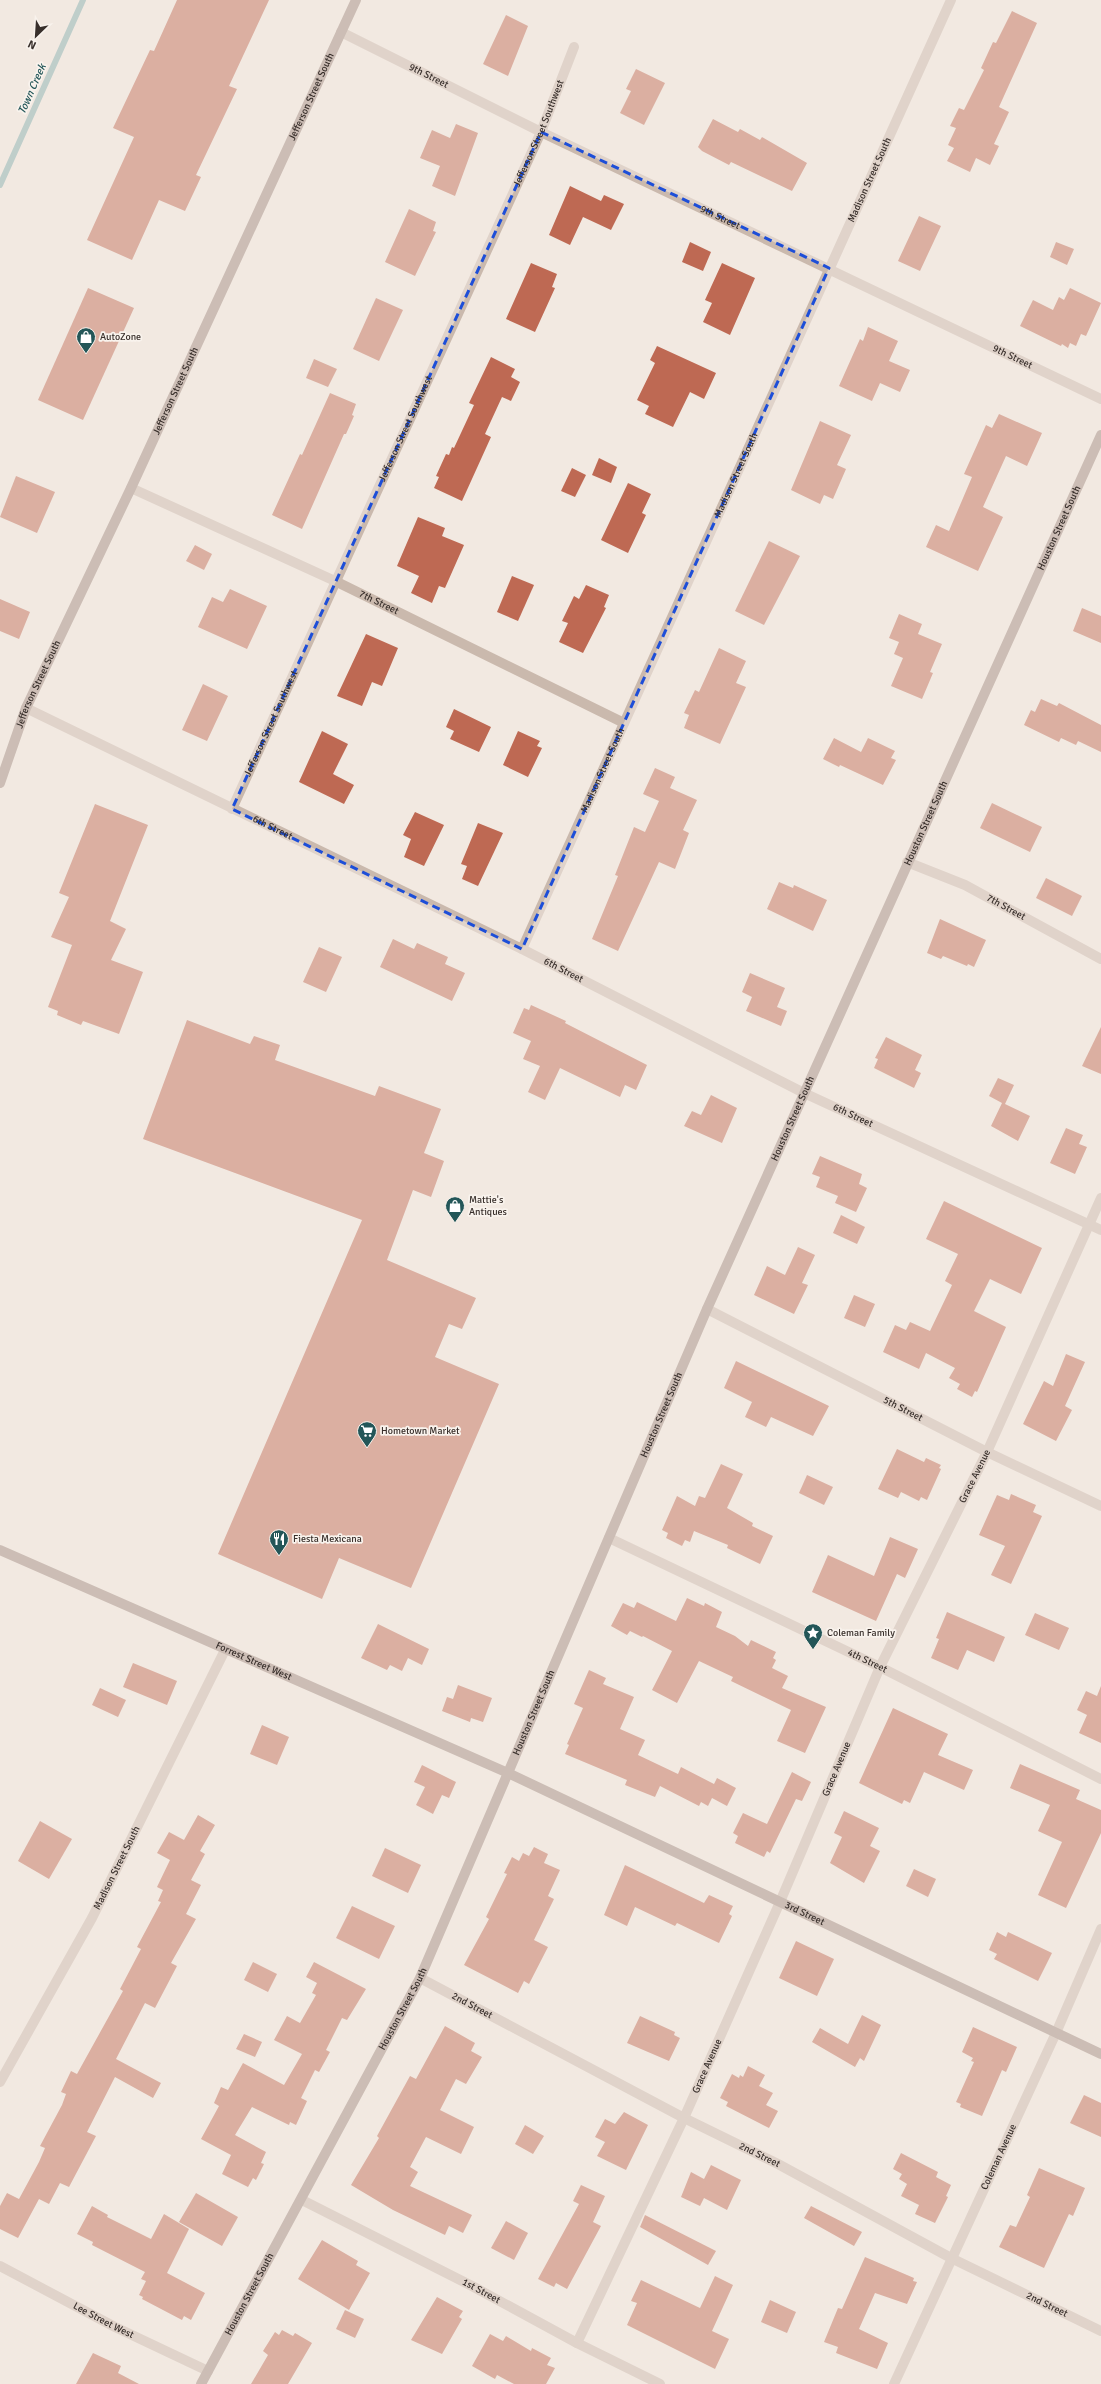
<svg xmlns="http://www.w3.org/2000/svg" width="1101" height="2384" viewBox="0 0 1101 2384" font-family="Signika,sans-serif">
<rect width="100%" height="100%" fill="#f2e9e1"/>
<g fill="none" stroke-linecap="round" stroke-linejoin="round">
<polyline stroke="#81adad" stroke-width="6" points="0,185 83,0"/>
</g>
<g fill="#be6953">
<polygon points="177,0 269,0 229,86 237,89 196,175 201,177 185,211 159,200 132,260 87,240 134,137 113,128 150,50 154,51"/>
<polygon points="1012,11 1037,23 999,107 1009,112 994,144 999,146 990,165 976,158 970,172 947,161 954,148 948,145 956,128 950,126 959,108 964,110 984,70 981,68 993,42 996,43"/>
<polygon points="506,15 528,26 508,76 483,64"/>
<polygon points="636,69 665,83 644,125 620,113 631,91 626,89"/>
<polygon points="713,119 738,132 740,129 760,140 762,137 807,163 792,191 731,162 729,165 702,151 698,147"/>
<polygon points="456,124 478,133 455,196 432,186 440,166 420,158 432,130 450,138"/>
<polygon points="570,186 601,201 604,195 624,204 611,230 583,217 570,245 549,235"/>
<polygon points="409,209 436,222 433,231 436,232 415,276 385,262"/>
<polygon points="919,216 941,226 920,271 898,261"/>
<polygon points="690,242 711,252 703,271 682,262"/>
<polygon points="1056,242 1074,249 1067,265 1050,257"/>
<polygon points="531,263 557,274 552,287 555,288 535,332 506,319"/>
<polygon points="722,263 755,278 730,335 703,322 712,303 705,300"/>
<polygon points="88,288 134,308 83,420 38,400"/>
<polygon points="1070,288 1101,303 1086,336 1081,334 1076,346 1070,343 1068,348 1062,344 1061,346 1020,326 1033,300 1053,310 1059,297 1064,300"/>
<polygon points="376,298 403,310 379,361 353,349"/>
<polygon points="868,327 898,341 889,361 910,370 900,392 880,383 872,401 839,386 860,339 863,341"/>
<polygon points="657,346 716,373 704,399 690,392 673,427 645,414 649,406 637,400 655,363 650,360"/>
<polygon points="491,357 515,369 511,377 520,382 511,401 502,397 485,434 491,437 462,501 434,488 439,477 436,476 446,454 449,455 452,447 454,448 474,405 469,403"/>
<polygon points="314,359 337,369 328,387 306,378"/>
<polygon points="330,393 356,404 352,415 354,416 346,434 344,434 302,529 272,515 300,454 302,455"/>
<polygon points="999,414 1042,433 1027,466 1006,456 983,507 1003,517 978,571 926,547 936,525 949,531 972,477 964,474 986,425 992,428"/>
<polygon points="820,421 851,435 837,465 846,469 833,499 824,495 820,504 791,490"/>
<polygon points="599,458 617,467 611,483 592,475"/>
<polygon points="572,468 586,475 575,497 561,491"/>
<polygon points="16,476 55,492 37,533 0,517"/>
<polygon points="628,483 651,494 642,513 646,515 628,553 601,540"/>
<polygon points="418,517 445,528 442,536 464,545 445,588 439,586 432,603 411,593 419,576 397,566"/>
<polygon points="769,541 800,556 764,625 735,611"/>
<polygon points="195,545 212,554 204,570 186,561"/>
<polygon points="512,576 534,585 518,621 497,612"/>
<polygon points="586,585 609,595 604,607 606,608 583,653 559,642 568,623 562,621 574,596 579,599"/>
<polygon points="230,589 267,606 247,649 198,627 212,597 223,602"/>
<polygon points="0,599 30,612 19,639 0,631"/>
<polygon points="1082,608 1101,616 1101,643 1073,631"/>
<polygon points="899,614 922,624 918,634 942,644 930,672 933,673 922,699 891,686 903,658 894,654 899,642 889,638"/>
<polygon points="366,634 398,648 382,686 372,682 362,706 337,696"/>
<polygon points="719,648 746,661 736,683 746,687 720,744 684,728 689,715 684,713 695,690 699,692"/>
<polygon points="203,684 228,696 207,741 182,730"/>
<polygon points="1041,699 1057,706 1059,703 1101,725 1101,752 1078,741 1076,745 1061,738 1059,742 1024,725 1031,710 1035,712"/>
<polygon points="454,709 491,727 479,752 450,739 454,731 446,727"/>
<polygon points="322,731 348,744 333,774 354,785 344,804 299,782"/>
<polygon points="518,731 540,741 537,746 542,748 528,777 503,765"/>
<polygon points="834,738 861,752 868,738 895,751 891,758 896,760 883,785 840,765 839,767 823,759"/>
<polygon points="655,768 675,777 670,788 697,800 683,830 689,833 675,869 659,862 618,951 592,939 618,876 615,875 634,827 645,832 659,801 643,794"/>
<polygon points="992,803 1042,827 1030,852 980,828"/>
<polygon points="95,804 148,825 110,921 126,929 111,960 143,972 119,1034 83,1021 81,1025 57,1015 58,1011 48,1007 72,945 51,937 69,897 59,893"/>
<polygon points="415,812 444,825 424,866 404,857 411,839 403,835"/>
<polygon points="478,823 503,833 478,886 462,879 467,866 461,864"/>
<polygon points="1046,878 1082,896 1072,916 1036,898"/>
<polygon points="779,882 793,888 794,885 827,900 813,931 767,909"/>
<polygon points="940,919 986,940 974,967 968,964 967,966 943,956 941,959 927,953"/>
<polygon points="393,939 414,949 417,943 448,957 445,964 465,973 452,1001 380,967"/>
<polygon points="319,947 342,957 326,992 303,982"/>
<polygon points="750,973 785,988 777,1007 787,1011 781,1026 746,1011 752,997 742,992"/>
<polygon points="531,1005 566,1021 565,1023 647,1065 636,1090 625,1085 620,1097 560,1068 545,1100 528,1092 540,1066 523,1059 531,1041 513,1033 524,1008 529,1010"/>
<polygon points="187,1020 250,1044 254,1036 280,1045 275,1060 375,1096 379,1086 441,1109 424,1153 444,1161 431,1197 413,1190 387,1260 476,1298 462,1329 449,1324 435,1357 499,1384 411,1588 339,1558 322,1599 218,1554 362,1220 143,1139"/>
<polygon points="1101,1027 1101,1074 1082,1066"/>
<polygon points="886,1037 922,1055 915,1070 921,1073 914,1088 874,1068 878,1059 875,1058"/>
<polygon points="998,1078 1014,1085 1005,1104 1030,1116 1018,1141 991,1126 1002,1103 989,1096"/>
<polygon points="711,1095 737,1108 722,1143 684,1126 692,1111 701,1115"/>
<polygon points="1066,1128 1083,1135 1079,1144 1087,1147 1075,1174 1050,1163"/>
<polygon points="820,1156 862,1174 859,1184 867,1188 856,1212 835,1203 838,1196 816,1187 820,1177 812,1174"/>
<polygon points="944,1201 1042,1248 1021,1294 990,1279 974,1311 1006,1327 977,1392 975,1391 972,1397 957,1389 960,1384 949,1378 955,1368 926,1353 919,1369 883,1352 895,1325 906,1330 910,1322 930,1331 952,1285 945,1281 958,1254 926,1239"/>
<polygon points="841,1215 865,1227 857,1244 833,1233"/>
<polygon points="798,1247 815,1255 802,1283 808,1285 794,1314 754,1295 767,1266 785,1275"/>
<polygon points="854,1295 875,1304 865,1327 844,1318"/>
<polygon points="1066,1354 1085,1362 1065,1406 1072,1410 1056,1441 1023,1424 1044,1381 1053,1386"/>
<polygon points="736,1361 829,1406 813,1436 771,1417 766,1427 745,1417 752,1402 724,1388"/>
<polygon points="897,1449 924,1462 926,1458 941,1465 939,1468 941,1469 927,1500 921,1497 919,1501 901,1492 898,1498 878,1489"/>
<polygon points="721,1464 743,1474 727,1508 753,1523 752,1526 773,1536 760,1564 727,1548 728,1545 694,1531 690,1542 685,1540 682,1546 666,1538 668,1533 662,1530 677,1496 695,1506 699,1496 705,1498"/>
<polygon points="807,1475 833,1487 824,1505 799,1493"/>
<polygon points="1011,1494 1036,1505 1033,1512 1042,1516 1011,1584 991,1575 1005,1546 979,1535 997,1495 1009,1500"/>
<polygon points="890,1537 918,1549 905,1578 897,1574 876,1621 812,1592 828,1555 874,1576"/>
<polygon points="687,1598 704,1606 705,1603 722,1612 716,1627 735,1636 748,1646 751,1640 776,1652 773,1658 776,1660 772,1668 788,1676 782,1688 826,1707 805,1753 777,1741 791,1710 731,1681 733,1677 699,1661 677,1703 652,1690 672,1651 643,1636 642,1637 630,1631 627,1635 611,1626 623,1603 634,1608 637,1602 676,1621"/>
<polygon points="947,1612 1005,1637 994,1662 967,1650 958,1670 931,1658 939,1639 936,1638"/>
<polygon points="1035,1613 1069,1628 1059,1650 1025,1635"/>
<polygon points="378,1624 429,1649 422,1665 408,1658 402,1671 390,1665 387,1670 361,1658"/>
<polygon points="133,1663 177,1681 167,1705 123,1687"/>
<polygon points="589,1670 606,1678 603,1684 634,1697 620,1729 645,1740 638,1755 678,1774 681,1767 714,1784 717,1778 736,1788 727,1806 712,1798 708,1806 701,1802 699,1806 660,1786 655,1797 625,1785 627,1780 565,1754 569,1745 567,1744 583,1708 574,1704"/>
<polygon points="458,1685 492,1698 483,1722 471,1718 470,1722 442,1711 447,1697 453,1699"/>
<polygon points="1101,1686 1101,1743 1079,1733 1087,1715 1077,1710 1086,1691 1097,1696"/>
<polygon points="100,1688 126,1700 118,1717 92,1705"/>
<polygon points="893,1708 948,1734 938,1755 973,1770 964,1790 924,1772 910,1803 904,1800 902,1804 859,1783"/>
<polygon points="262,1725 289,1737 277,1765 250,1754"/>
<polygon points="1020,1764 1080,1790 1076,1799 1101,1810 1101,1833 1066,1908 1038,1895 1062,1842 1038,1831 1050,1805 1010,1788"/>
<polygon points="422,1765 456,1782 449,1798 442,1795 433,1814 416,1805 425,1787 414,1782"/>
<polygon points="792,1772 811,1782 802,1801 796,1799 770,1853 767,1851 764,1857 735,1843 738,1836 733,1833 743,1813 767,1824"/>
<polygon points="844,1811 879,1828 870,1846 880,1851 864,1883 830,1863 842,1837 834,1833"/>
<polygon points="198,1815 215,1825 200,1851 205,1854 191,1880 201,1885 186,1914 196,1919 171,1963 177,1966 155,2008 145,2003 116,2059 161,2083 153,2098 115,2077 87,2132 96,2136 69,2187 60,2183 49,2204 39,2199 18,2238 0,2229 0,2206 7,2193 19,2199 39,2162 45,2148 40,2146 62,2105 66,2094 61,2092 71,2071 77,2074 123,1991 120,1989 141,1949 137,1947 161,1902 158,1901 163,1890 157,1887 170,1860 157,1853 169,1832 184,1840"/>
<polygon points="40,1821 72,1839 49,1879 18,1861"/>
<polygon points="534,1847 548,1854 544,1863 560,1870 548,1896 554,1899 534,1940 548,1947 529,1984 524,1981 518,1993 464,1965 489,1919 486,1917 507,1874 504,1873 512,1857 519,1861 523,1853 529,1856"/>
<polygon points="385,1848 421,1865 408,1893 372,1876"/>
<polygon points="625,1865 704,1903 709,1895 733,1906 729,1914 732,1916 719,1943 677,1923 675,1926 635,1907 627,1926 604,1915"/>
<polygon points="914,1869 936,1879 928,1897 906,1886"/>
<polygon points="352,1906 395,1926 379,1959 336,1938"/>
<polygon points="997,1932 1006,1937 1008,1932 1052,1953 1038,1981 994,1959 997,1954 989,1950"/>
<polygon points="796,1941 834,1959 817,1996 779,1978"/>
<polygon points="253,1962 277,1974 268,1992 244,1980"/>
<polygon points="314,1962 366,1989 347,2020 342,2018 326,2050 330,2052 319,2072 315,2070 301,2098 307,2101 296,2125 290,2122 289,2125 252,2107 235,2135 266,2152 261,2163 264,2164 256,2180 253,2178 248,2187 222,2174 231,2155 201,2139 219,2106 214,2103 221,2087 228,2090 243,2063 284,2085 302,2054 274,2040 287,2016 300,2023 316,1995 312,1993 317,1983 306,1977"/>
<polygon points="862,2015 881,2025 864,2061 860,2058 855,2067 812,2042 820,2028 848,2044"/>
<polygon points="640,2016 675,2032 674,2035 680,2038 669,2061 627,2043"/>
<polygon points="445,2026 475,2043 471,2051 482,2057 466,2084 456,2079 440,2110 474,2127 461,2154 426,2137 410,2167 418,2172 410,2186 472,2215 463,2233 449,2226 445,2235 393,2210 351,2185 379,2138 377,2136 410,2076 416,2079"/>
<polygon points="973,2027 1017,2047 1006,2072 1002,2070 982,2116 960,2107 961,2104 956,2102 974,2062 971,2061 973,2058 962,2052"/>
<polygon points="244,2034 262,2042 255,2057 236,2049"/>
<polygon points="748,2066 765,2075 759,2086 773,2093 766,2105 778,2111 769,2128 726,2106 728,2102 720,2098 732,2074 739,2078 740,2075 743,2077"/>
<polygon points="1084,2095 1101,2103 1101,2137 1070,2123"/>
<polygon points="624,2112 648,2125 626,2170 597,2156 605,2142 595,2137 605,2119 615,2124"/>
<polygon points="525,2125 544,2136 533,2154 515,2144"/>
<polygon points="901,2153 938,2172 936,2177 951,2185 946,2196 948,2197 935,2223 915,2214 919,2205 901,2196 907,2184 899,2179 902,2174 893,2169"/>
<polygon points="711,2165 741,2180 727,2210 704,2198 700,2206 681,2197 691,2172 704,2179"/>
<polygon points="1039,2168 1085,2188 1073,2216 1069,2214 1044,2268 999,2247 1010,2225 1016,2227 1030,2197 1027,2195"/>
<polygon points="581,2185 605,2196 593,2222 601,2226 567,2289 556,2283 554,2287 538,2279 579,2204 573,2201"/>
<polygon points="196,2193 238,2217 222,2246 179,2222"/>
<polygon points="92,2206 108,2215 107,2217 151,2239 164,2214 189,2229 167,2273 205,2293 191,2320 184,2316 182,2320 142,2299 143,2297 139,2295 146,2281 141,2279 145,2272 92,2245 93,2242 77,2234"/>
<polygon points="811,2206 862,2232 854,2246 804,2218"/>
<polygon points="645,2215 716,2251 708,2265 640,2227"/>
<polygon points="506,2221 528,2233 514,2260 491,2248"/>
<polygon points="322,2240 358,2261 356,2265 370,2273 349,2310 298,2279"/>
<polygon points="865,2257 914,2278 913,2281 917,2282 907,2304 875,2293 859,2329 888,2343 877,2369 836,2353 838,2347 824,2342 838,2308 842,2309"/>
<polygon points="715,2276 733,2285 712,2331 729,2339 715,2369 627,2325 637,2303 631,2301 641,2280 700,2308"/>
<polygon points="437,2297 463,2311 459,2317 462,2319 442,2354 411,2340"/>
<polygon points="770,2300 796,2312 787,2333 761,2322"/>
<polygon points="345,2310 364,2319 355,2338 336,2329"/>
<polygon points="282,2330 293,2336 295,2333 312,2343 288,2384 251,2384 268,2355 263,2351 275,2332 279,2335"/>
<polygon points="490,2334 503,2341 506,2336 531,2351 532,2348 551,2358 547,2365 555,2368 546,2384 514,2384 497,2375 495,2379 472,2366"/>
<polygon points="93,2353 121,2366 118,2373 139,2384 76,2384"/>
</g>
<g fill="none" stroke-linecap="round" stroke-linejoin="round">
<g stroke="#cab9ad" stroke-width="10">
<path id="s1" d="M 341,32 L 541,132 L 1101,399"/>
<path id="s2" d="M 131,488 L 335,581 L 624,723"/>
<path id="s3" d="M 26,708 L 522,949 L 804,1093 L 1101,1230"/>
<path id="s4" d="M 232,809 L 541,132 L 574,47"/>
<path id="s5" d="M 907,862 L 965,885 L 1101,959"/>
<path id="s6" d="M 522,949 L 951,0"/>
<path id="s7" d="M 707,1309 L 987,1452 L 1101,1506"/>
<path id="s8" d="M 609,1538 L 880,1667 L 1101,1779"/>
<path id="s9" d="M 420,1978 L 684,2118 L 778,2164 L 951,2258 L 1101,2331"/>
<path id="s10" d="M 0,2082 L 92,1918 L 225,1650"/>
<path id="s11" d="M 302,2200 L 472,2286 L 577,2343 L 660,2384"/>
<path id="s12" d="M 0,2266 L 115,2327 L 208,2371"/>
<path id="s13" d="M 577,2343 L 684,2118 L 780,1902 L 880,1667 L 987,1452 L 1101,1198"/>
<path id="s14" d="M 894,2384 L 1056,2033 L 1101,1929"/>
</g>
<g stroke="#9d887e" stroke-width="10">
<path id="s15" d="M 0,783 L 26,708 L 131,488 L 356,0"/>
<path id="s16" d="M 0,1550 L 508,1773 L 1101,2054"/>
<path id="s17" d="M 201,2384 L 420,1978 L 707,1309 L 1101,435"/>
</g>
</g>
<path d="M0 0H1101V2384H0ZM 541,132 L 829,268 L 522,949 L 232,809 Z" fill="#f2e9e1" fill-opacity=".55" fill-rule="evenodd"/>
<path fill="none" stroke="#1d4ed8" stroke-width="3" stroke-dasharray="8 5" stroke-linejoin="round" d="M 541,132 L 829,268 L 522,949 L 232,809 Z"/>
<defs>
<g id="shop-pin" transform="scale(1)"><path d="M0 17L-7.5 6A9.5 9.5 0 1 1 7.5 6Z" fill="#235658" stroke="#f9f3ed"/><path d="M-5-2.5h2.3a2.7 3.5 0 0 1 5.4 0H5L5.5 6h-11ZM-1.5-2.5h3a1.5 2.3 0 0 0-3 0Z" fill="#fff"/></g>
<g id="supermarket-pin" transform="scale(1)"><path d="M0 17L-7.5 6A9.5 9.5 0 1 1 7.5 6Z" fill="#235658" stroke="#f9f3ed"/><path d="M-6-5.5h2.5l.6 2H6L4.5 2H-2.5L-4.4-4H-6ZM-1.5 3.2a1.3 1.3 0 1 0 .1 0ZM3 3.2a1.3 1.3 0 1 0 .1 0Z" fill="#fff"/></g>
<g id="restaurant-pin" transform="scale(1)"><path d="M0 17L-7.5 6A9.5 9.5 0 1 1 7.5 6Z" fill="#235658" stroke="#f9f3ed"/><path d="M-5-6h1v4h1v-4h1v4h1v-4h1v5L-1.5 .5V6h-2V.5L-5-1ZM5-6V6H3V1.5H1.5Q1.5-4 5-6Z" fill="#fff"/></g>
<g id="sight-pin" transform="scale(1)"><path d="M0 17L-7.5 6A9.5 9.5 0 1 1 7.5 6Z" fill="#235658" stroke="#f9f3ed"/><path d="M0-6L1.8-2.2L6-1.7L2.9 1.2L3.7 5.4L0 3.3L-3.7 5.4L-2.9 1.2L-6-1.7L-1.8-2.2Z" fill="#fff"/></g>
</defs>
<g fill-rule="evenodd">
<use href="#shop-pin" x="86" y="337"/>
<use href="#shop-pin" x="455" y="1206"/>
<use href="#supermarket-pin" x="367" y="1431"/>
<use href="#restaurant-pin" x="279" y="1539"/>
<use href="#sight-pin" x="813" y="1633"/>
</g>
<g text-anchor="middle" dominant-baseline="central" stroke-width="3.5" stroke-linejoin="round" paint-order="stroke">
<g font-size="10" fill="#382f2b" stroke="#f9f3ed">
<text stroke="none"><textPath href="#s1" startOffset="98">9th Street</textPath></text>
<text stroke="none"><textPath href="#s15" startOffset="754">Jefferson Street South</textPath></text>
<text stroke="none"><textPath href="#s4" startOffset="742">Jefferson Street Southwest</textPath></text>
<text stroke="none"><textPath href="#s6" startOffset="844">Madison Street South</textPath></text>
<text stroke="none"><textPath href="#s1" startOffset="422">9th Street</textPath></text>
<text stroke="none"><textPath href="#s1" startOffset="746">9th Street</textPath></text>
<text stroke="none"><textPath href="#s15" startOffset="430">Jefferson Street South</textPath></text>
<text stroke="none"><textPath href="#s4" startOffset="418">Jefferson Street Southwest</textPath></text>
<text stroke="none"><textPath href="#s6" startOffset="520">Madison Street South</textPath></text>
<text stroke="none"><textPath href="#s17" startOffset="2046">Houston Street South</textPath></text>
<text stroke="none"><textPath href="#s2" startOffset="273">7th Street</textPath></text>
<text stroke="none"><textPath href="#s15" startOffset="106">Jefferson Street South</textPath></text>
<text stroke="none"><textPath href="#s4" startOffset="94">Jefferson Street Southwest</textPath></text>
<text stroke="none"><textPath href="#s6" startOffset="196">Madison Street South</textPath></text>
<text stroke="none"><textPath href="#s17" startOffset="1722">Houston Street South</textPath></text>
<text stroke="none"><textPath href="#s3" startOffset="274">6th Street</textPath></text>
<text stroke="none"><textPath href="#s5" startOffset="109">7th Street</textPath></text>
<text stroke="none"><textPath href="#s3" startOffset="598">6th Street</textPath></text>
<text stroke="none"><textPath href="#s3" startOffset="922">6th Street</textPath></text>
<text stroke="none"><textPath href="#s17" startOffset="1398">Houston Street South</textPath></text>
<text stroke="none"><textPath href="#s7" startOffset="220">5th Street</textPath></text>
<text stroke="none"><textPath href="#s17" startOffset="1074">Houston Street South</textPath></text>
<text stroke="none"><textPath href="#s13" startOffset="954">Grace Avenue</textPath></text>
<text stroke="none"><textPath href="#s8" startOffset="286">4th Street</textPath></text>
<text stroke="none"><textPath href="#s16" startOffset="277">Forrest Street West</textPath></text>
<text stroke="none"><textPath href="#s17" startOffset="750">Houston Street South</textPath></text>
<text stroke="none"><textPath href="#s13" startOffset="630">Grace Avenue</textPath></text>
<text stroke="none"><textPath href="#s10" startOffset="244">Madison Street South</textPath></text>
<text stroke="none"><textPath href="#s16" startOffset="883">3rd Street</textPath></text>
<text stroke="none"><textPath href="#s9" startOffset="59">2nd Street</textPath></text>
<text stroke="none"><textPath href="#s17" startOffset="426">Houston Street South</textPath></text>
<text stroke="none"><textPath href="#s13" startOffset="306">Grace Avenue</textPath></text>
<text stroke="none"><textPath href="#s9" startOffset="383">2nd Street</textPath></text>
<text stroke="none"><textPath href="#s14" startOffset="250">Coleman Avenue</textPath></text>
<text stroke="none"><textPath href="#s11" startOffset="201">1st Street</textPath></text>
<text stroke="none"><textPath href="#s17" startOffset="102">Houston Street South</textPath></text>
<text stroke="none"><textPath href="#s9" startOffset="707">2nd Street</textPath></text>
<text stroke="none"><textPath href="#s12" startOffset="117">Lee Street West</textPath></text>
</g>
<g font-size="10" fill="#382f2b" stroke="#f9f3ed" text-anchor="start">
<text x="100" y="337">AutoZone</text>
<text x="469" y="1200">Mattie's<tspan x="469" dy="12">Antiques</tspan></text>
<text x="381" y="1431">Hometown Market</text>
<text x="293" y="1539">Fiesta Mexicana</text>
<text x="827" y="1633">Coleman Family</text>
</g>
<g font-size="11" font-style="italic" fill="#235658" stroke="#f9f3ed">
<text transform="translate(32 89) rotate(-66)">Town Creek</text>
</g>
</g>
<g transform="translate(36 36) rotate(205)" stroke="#f9f3ed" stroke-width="3" paint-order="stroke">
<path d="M0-3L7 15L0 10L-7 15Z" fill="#382f2b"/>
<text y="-6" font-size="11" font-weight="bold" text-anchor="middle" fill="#382f2b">N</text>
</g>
</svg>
